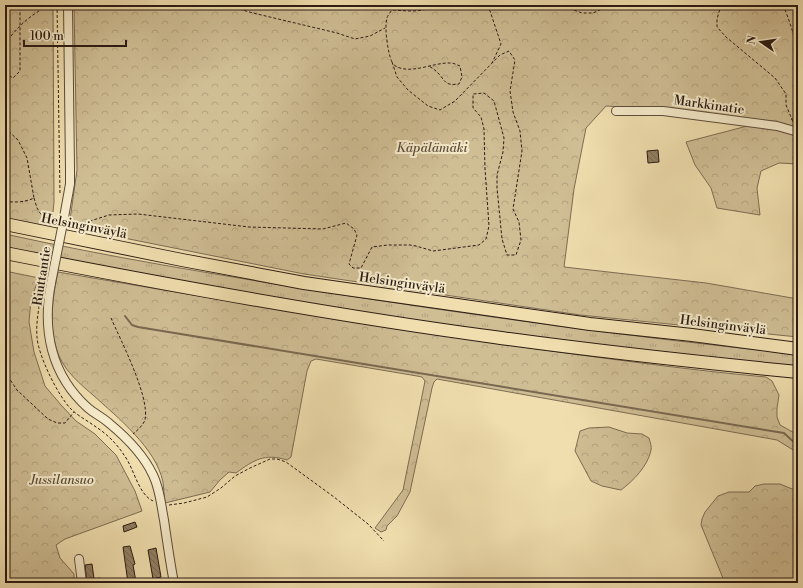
<svg xmlns="http://www.w3.org/2000/svg" width="803" height="588" viewBox="0 0 803 588" font-family="'Libre Bodoni',serif">
<defs>
<pattern id="grass-tufts" width="24" height="20" patternUnits="userSpaceOnUse"><rect width="24" height="20" fill="#cfbd94"/><path d="M3 7l-1-3M5 7V3M7 7l1-3M15 17l-1-3M17 17v-4M19 17l1-3" fill="none" stroke="#b2a27f"/></pattern>
<pattern id="forest-crowns" width="20" height="18" patternUnits="userSpaceOnUse"><rect width="20" height="18" fill="#cfbd94"/><path d="M2 6a3 3 0 1 1 6 0M12 15a3 3 0 1 1 6 0" fill="none" stroke="#b2a27f"/></pattern>
<pattern id="building-back-hatch" width="6" height="6" patternUnits="userSpaceOnUse"><rect width="6" height="6" fill="#918064"/><path d="M-1 5l2 2M0 0l6 6M5-1l2 2" fill="none" stroke="#776851"/></pattern>
</defs>
<rect width="100%" height="100%" fill="#f0deae"/>
<filter id="stains"><feTurbulence type="fractalNoise" baseFrequency=".005" numOctaves="4"/><feColorMatrix values="0 0 0 0 .2 0 0 0 0 .09 0 0 0 0 .02 0 0 0 .5 -.17"/></filter>
<radialGradient id="worn" r=".72"><stop offset=".6" stop-color="#630" stop-opacity="0"/><stop offset="1" stop-color="#630" stop-opacity=".3"/></radialGradient>
<path fill="url(#grass-tufts)" stroke="#7d6c54" d="M 5,234 C 109,257 214,274 318,291 C 478,316 637,338 798,354 L 798,367 L 569,343 L 430,323 L 251,294 L 77,262 L 5,247 Z"/>
<g fill="url(#forest-crowns)" stroke="#7d6c54">
<polygon points="5,5 53,5 54,202 52,222 50,226 47,227 5,219"/>
<polygon points="74,5 798,5 798,164 779,163 761,171 757,188 760,215 717,208 711,188 695,165 686,142 755,124 695,111 606,106 586,128 574,189 564,267 706,283 798,299 798,337 580,315 304,274 69,227 77,170"/>
<polygon points="5,271 39,278 31,299 29,322 34,352 45,386 61,405 76,421 95,434 116,455 135,491 142,511 65,539 56,545 60,558 74,574 74,583 5,583"/>
<path d="M 58,272 C 227,301 396,330 566,353 C 633,362 699,371 766,377 L 772,381 L 779,395 L 777,408 L 777,417 L 780,425 L 798,435 L 798,453 L 777,440 L 437,379 L 434,382 L 432,388 L 410,492 L 397,516 L 387,526 L 386,530 L 381,532 L 375,528 L 403,490 L 425,381 L 422,377 L 417,376 L 316,359 L 311,361 L 307,371 L 291,457 L 287,460 C 264,453 254,460 236,473 L 229,472 L 220,480 L 210,492 L 165,503 C 164,496 164,489 163,482 C 156,448 117,417 93,395 C 80,384 66,372 59,356 C 48,329 52,299 58,272 Z"/>
<path d="M 609,427 L 627,433 L 642,434 L 649,438 C 650,442 652,447 651,450 C 648,466 633,481 621,490 L 602,486 L 591,481 L 575,451 L 580,431 L 589,428 Z"/>
<polygon points="764,484 780,484 797,491 798,493 798,583 725,583 701,525 702,519 705,512 718,496 729,492 749,492 755,486"/>
</g>
<g fill="none" stroke-linecap="round" stroke-linejoin="round">
<polyline stroke="#796850" stroke-width="2" points="125,316 132,325 138,327 784,433 798,446"/>
</g>
<g fill="url(#building-back-hatch)" stroke="#2b1b13">
<polygon points="658,150 659,162 648,163 647,151"/>
<polygon points="135,522 137,527 124,532 123,526"/>
<polygon points="130,546 135,564 133,565 136,582 128,583 123,547"/>
<polygon points="156,548 161,577 153,579 148,550"/>
<polygon points="92,564 94,579 100,578 101,583 87,583 85,565"/>
</g>
<g fill="none" stroke-linecap="round" stroke-linejoin="round">
<g stroke="#5c4c3a" stroke-width="10">
<g id="minor">
<polyline points="616,111 663,111 777,126 798,132"/>
<polyline points="63,223 70,184 70,169 68,5"/>
<path d="M 51,283 C 42,330 51,375 88,408 C 95,414 104,418 110,424 C 127,438 144,456 153,475 C 160,489 161,505 164,520 C 167,541 170,562 174,583"/>
<polyline points="79,559 82,583"/>
</g>
</g>
<g stroke="#2b1b13" stroke-width="14">
<g id="highway">
<polyline points="5,224 182,260 304,283 590,324 692,335 798,349"/>
<path d="M 5,253 C 167,285 330,315 494,337 C 595,351 696,362 798,372"/>
</g>
</g>
<g stroke="#2b1b13" stroke-width="1" stroke-dasharray="3 2" stroke-linecap="butt">
<polyline points="57,5 60,194"/>
<polyline points="225,5 253,13 337,33 355,39 370,36 385,28"/>
<polyline points="488,5 501,44 492,63"/>
<polyline points="560,5 582,13 593,13 602,9 619,8 632,5"/>
<polyline points="721,5 717,19 717,27 726,37 775,78 786,94 786,105 793,122"/>
<path d="M 783,5 C 789,19 795,37 797,52 C 798,58 795,63 798,68"/>
<path d="M 393,10 C 407,11 424,13 435,5"/>
<polyline points="795,43 798,34"/>
<path d="M 5,44 C 17,27 31,14 50,5"/>
<path d="M 392,62 C 388,54 384,27 387,18 C 388,14 393,10 394,5"/>
<path d="M 394,65 C 409,76 433,62 451,63 C 454,63 457,65 460,66 L 462,77 L 459,84 C 444,86 446,81 437,72 C 435,70 432,68 429,66"/>
<polyline points="5,73 13,78 20,71 20,5"/>
<polyline points="791,119 798,119"/>
<path d="M 5,128 L 18,140 L 27,158 L 34,198 C 26,202 14,203 5,201"/>
<polyline points="34,198 37,208 44,219 56,222"/>
<polyline points="70,225 84,223 109,215 138,214 249,227 323,229 346,223 354,229 357,235 349,264 353,268 361,268 372,247 388,245 410,245 416,246 433,251 479,245 486,239 489,226 485,169 484,129 481,117 473,108 473,94 484,93 494,101 504,138 503,152 497,175 497,188 502,239 507,255 516,255 521,240 519,222 513,209 522,151 520,131 513,112 510,91 515,60 509,51 500,55 455,101 440,110 428,106 408,90 397,77 392,62"/>
<path d="M 40,301 C 38,313 36,325 37,337 C 38,355 58,396 71,409 C 78,416 88,421 96,427 C 107,434 117,444 124,455 C 134,468 138,494 153,501"/>
<path d="M 111,318 C 121,341 150,397 145,420 C 143,425 138,430 133,434"/>
<polyline points="5,372 17,390 48,419 57,423 65,423 74,412"/>
<polyline points="169,505 184,503 207,497 221,488 235,476 250,468 270,459 277,459 286,462 334,497 368,524 384,541"/>
</g>
<use href="#minor" stroke="#f5eaca" stroke-width="8"/>
<use href="#highway" stroke="#f0deae" stroke-width="12"/>
<g stroke="#5c4c3a" stroke-width="10" stroke-linecap="butt">
<polyline id="minor-bridge" points="51,283 63,223"/>
</g>
<use href="#minor-bridge" stroke="#f5eaca" stroke-width="8"/>
</g>
<g text-anchor="middle" dominant-baseline="central" stroke-width="4" stroke-linejoin="round" paint-order="stroke">
<g font-size="13" fill="#2b1b13" stroke="#f5eaca">
<text transform="translate(709 105) rotate(8)">Markkinatie</text>
<text transform="translate(84 226) rotate(11)">Helsinginväylä</text>
<text transform="translate(42 276) rotate(-81)">Riuttantie</text>
<text transform="translate(402 283) rotate(8)">Helsinginväylä</text>
<text transform="translate(723 325) rotate(7)">Helsinginväylä</text>
</g>
<g font-size="13" font-style="italic" fill="#5c4c3a" stroke="#f5eaca">
<text x="432" y="148">Käpälämäki</text>
<text x="62" y="480">Jussilansuo</text>
</g>
</g>
<rect width="803" height="588" fill="none" stroke="#f0deae" stroke-width="20"/>
<rect x="6" y="6" width="791" height="576" fill="none" stroke="#2b1b13" stroke-width="2"/>
<rect x="10" y="10" width="783" height="568" fill="none" stroke="#2b1b13"/>
<g transform="translate(761 42) rotate(283)" stroke="#f5eaca" stroke-width="3" paint-order="stroke">
<path d="M0-3L7 15L0 10L-7 15Z" fill="#2b1b13"/>
<text y="-6" font-size="11" font-weight="bold" text-anchor="middle" fill="#2b1b13">N</text>
</g>
<path d="M24 40v6h102v-6" fill="none" stroke="#2b1b13" stroke-width="2"/>
<text x="30" y="40" font-size="12" fill="#2b1b13" stroke="#f5eaca" stroke-width="3" paint-order="stroke">100 m</text>
<rect width="100%" height="100%" filter="url(#stains)"/>
<rect width="100%" height="100%" fill="url(#worn)"/>
</svg>
